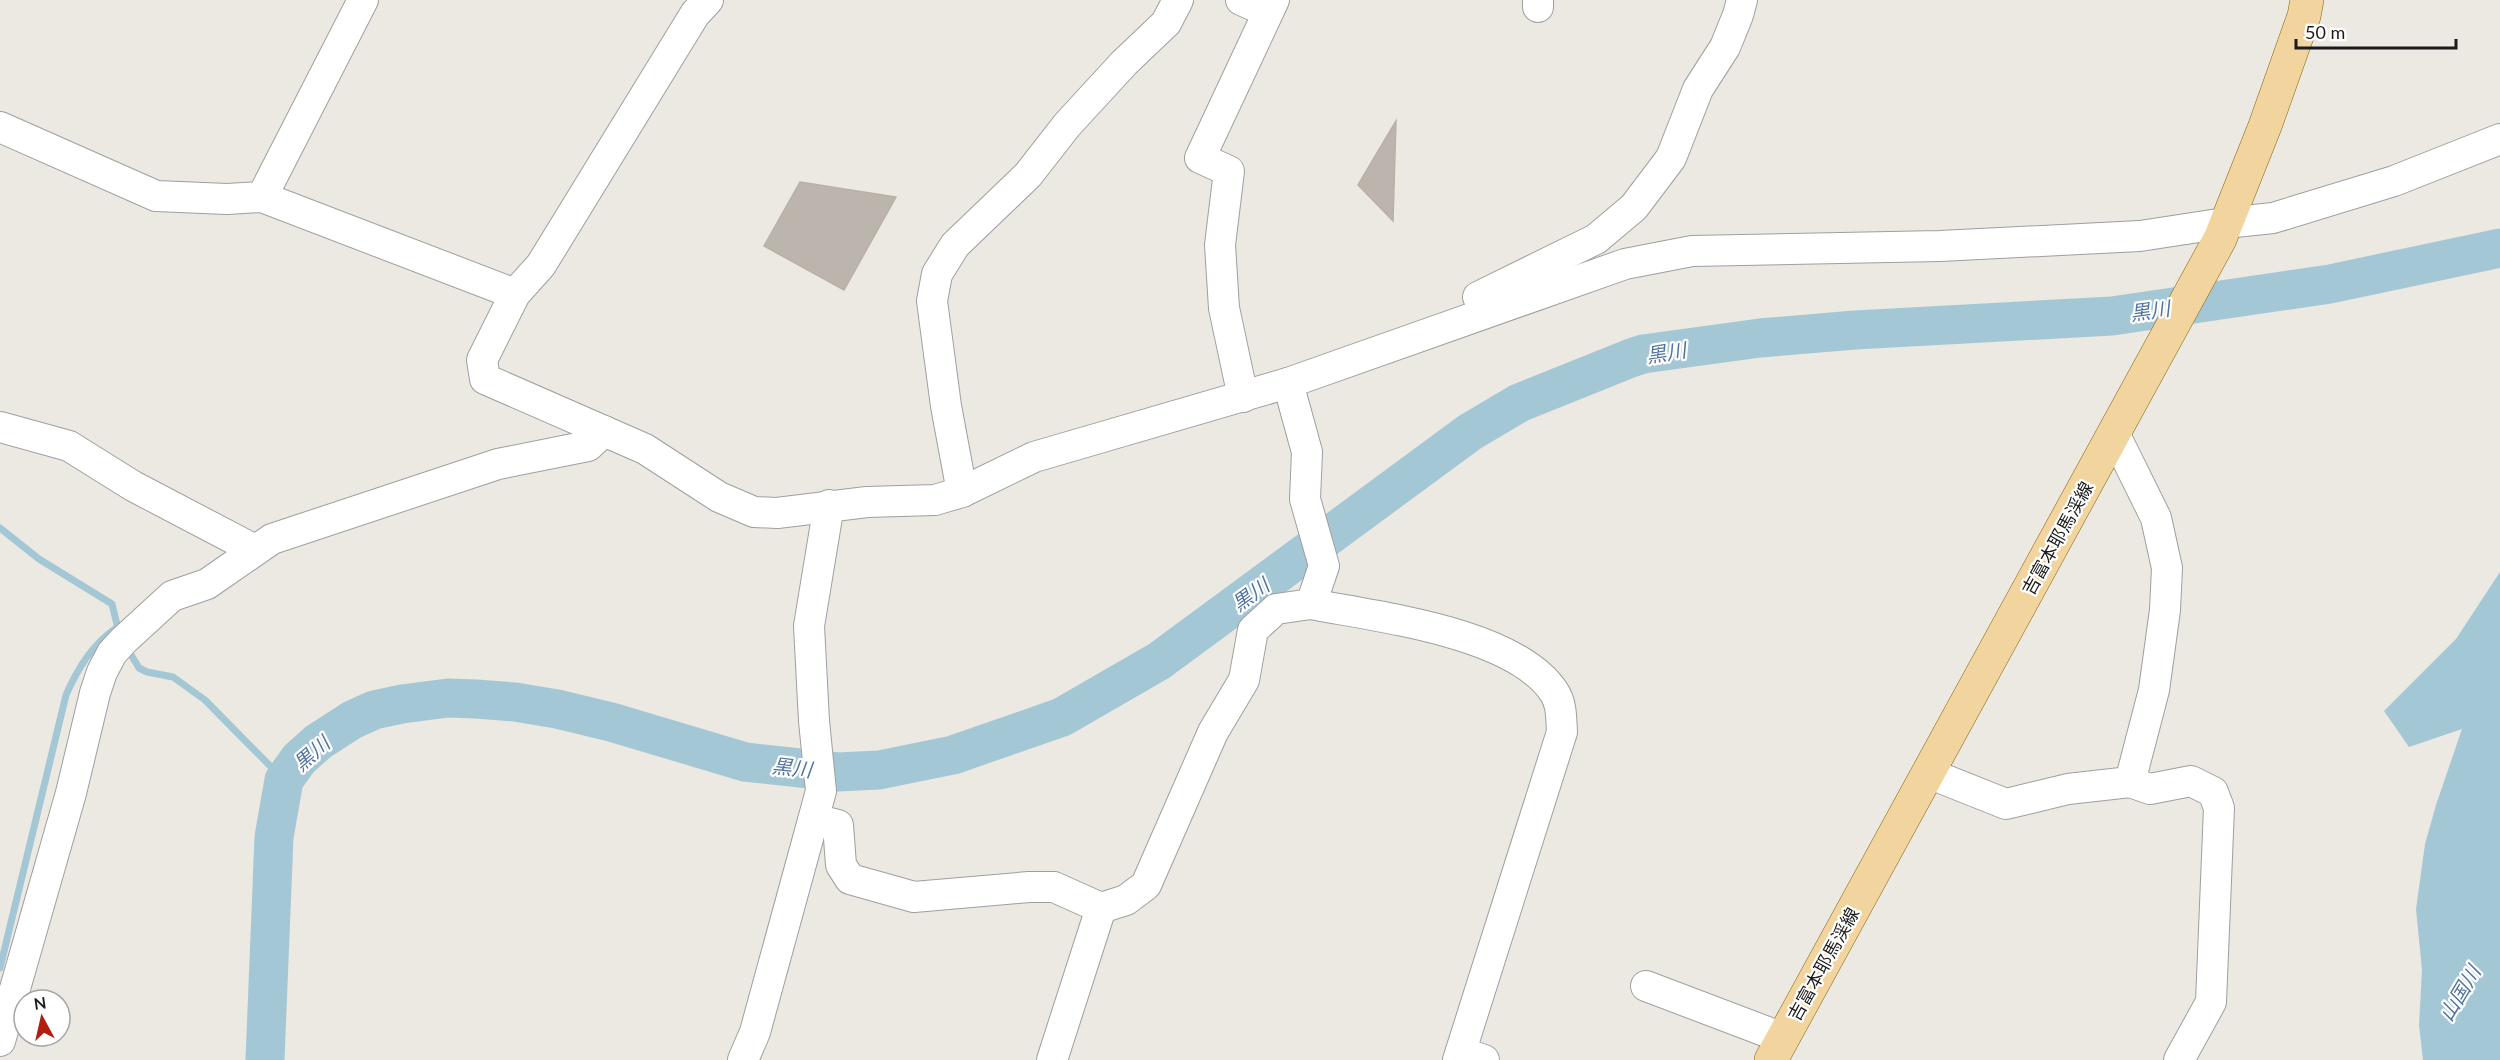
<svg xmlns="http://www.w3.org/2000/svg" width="2500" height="1060" viewBox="0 0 2500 1060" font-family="Lato,'Noto Sans JP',sans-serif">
<rect width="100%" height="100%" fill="#ebe9e1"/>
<polygon fill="#a4c7d6" points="2500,572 2500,1060 2423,1060 2419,1025 2422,970 2416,909 2425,844 2436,805 2462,729 2409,747 2384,711 2456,639"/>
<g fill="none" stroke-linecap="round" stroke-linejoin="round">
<g stroke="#a4c7d6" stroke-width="7">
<polyline points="0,528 39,559 112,604 119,633"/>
<polyline points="127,648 139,668 147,672 173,677 205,700 284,780"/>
<path d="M 0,968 L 66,695 C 78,668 92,645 116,628"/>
</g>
<polyline stroke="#a4c7d6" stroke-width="39" points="265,1060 274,837 284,780 299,759 318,742 352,720 374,710 402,704 448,698 476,699 515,702 557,709 611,722 745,762 838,772 879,770 953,755 1062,717 1159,661 1470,432 1519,403 1631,358 1643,354 1760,338 1855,330 2112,316 2330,284 2500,248"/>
</g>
<g fill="#bbb5ae" stroke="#bbb0a5" stroke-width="1.5">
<polygon points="1396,121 1393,221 1358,185"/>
<polygon points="800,182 896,197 844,290 764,246"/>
</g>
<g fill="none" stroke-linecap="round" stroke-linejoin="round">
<g stroke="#9f9f9f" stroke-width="32">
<g id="minor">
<polyline points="708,0 695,14 541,265 515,294 482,360 485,379 645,449 719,497 754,512 777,513 867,502 935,500 962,492 1034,457 1288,383 1625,264 1692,251 1940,246 2140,236 2225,223 2273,218 2394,181 2500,139"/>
<polyline points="1241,0 1268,12"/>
<polyline points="1538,7 1538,0"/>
<polyline points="0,127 156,196 227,199 262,197 515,294"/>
<polyline points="262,197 363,0"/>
<polyline points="1478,297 1596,239 1634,207 1671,158 1698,89 1725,47 1738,15 1742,0"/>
<polyline points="1243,397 1224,308 1220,245 1229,171 1200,158 1274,0"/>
<polyline points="0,427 69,446 133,486 255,550"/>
<polyline points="962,492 946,406 932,301 937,274 955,245 1028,175 1067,125 1124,63 1166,23 1178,0"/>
<path d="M 1311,604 C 1377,617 1514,632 1554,692 C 1562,704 1561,718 1562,732 L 1458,1060"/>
<polyline points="1928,773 2006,804 2068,789 2130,782 2154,690 2165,610 2167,568 2156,518 2114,433"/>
<polyline points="2130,782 2150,789 2191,781 2213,792 2219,808 2211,1002 2179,1060"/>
<polyline points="814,819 838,825 841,865 850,879 914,897 1029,887 1054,887 1101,908"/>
<polyline points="1646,986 1783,1038"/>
<polyline points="0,1041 71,793 95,693 102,672 112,653 124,640 172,596 207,584 272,539 498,464 588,446 604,431"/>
<polyline points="1461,1052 1484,1060"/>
<polyline points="743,1060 755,1032 821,791 814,721 809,626 829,505"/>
<polyline points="1052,1060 1101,908 1126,900 1146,885 1213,732 1244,680 1253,630 1276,609 1311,604 1324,566 1305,499 1307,452 1288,383"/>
</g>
</g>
<g stroke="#84650d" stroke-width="34">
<polyline id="major" points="1771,1060 2220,239 2265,126 2304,16 2307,0"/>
</g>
<use href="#minor" stroke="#fff" stroke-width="30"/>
<use href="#major" stroke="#f2d49f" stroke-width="33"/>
</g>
<g text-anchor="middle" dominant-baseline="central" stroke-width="4.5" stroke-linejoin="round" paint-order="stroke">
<g font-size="18" fill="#1b1b1b" stroke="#fff">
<text transform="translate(2057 538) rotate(-61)">吉富本耶馬渓線</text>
<text transform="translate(1823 964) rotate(-61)">吉富本耶馬渓線</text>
</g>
<g font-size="20" font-style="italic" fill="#5173a0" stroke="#fff">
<text transform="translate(2150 310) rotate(-8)">黒川</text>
<text transform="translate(1666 352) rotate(-9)">黒川</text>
<text transform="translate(1250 594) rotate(-36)">黒川</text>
<text transform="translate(311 753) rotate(-41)">黒川</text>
<text transform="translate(792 767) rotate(6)">黒川</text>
<text transform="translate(2459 993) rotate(-59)">山国川</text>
</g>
</g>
<g transform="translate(42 1018) rotate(352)"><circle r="28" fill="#ffffff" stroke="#a4a4a4" stroke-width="1.5"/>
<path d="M0-4.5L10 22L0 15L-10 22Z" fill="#b41d12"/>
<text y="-9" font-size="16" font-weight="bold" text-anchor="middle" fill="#1b1b1b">N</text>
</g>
<path d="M2296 39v9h160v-9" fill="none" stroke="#1b1b1b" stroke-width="3"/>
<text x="2305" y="39" font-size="18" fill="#1b1b1b" stroke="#ffffff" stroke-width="4.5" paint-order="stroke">50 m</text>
</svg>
